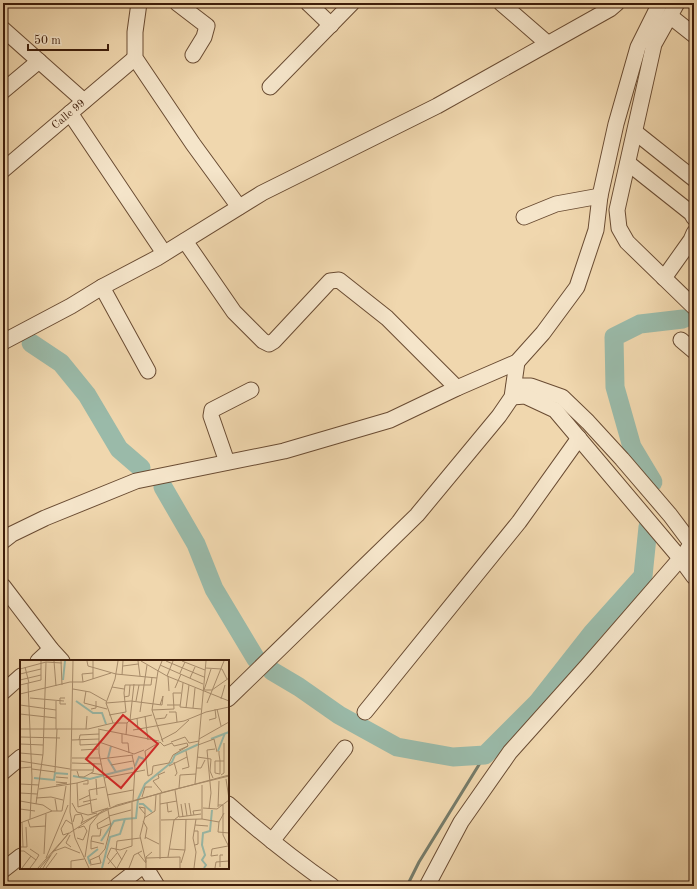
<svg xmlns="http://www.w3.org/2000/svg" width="697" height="889" viewBox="0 0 697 889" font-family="'Old Standard TT',serif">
<rect width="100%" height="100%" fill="#f0d7ae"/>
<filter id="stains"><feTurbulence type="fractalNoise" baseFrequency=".005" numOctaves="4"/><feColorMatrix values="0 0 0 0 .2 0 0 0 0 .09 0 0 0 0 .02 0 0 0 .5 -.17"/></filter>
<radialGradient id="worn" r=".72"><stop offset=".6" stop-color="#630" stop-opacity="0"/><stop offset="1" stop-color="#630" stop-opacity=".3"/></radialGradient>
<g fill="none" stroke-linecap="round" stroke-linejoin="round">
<polyline stroke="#757b69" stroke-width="3" points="407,886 419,862 485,755"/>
<g stroke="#9abaa9" stroke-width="19">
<polyline points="31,343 61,363 87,395 119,449 141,468"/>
<polyline points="653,482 632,447 615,387 614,337 640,324 683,319"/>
<polyline points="163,487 196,544 214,589 256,659"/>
<polyline points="272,671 299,687 339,715 397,747 453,757 485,755 537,703 592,633 643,576 648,527"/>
</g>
<g stroke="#6a4c33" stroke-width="17">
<g id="minor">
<polyline points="139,3 135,32 135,58 193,144 239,207"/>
<polyline points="177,3 207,26 204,37 193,55"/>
<polyline points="308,3 331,25"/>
<polyline points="501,3 547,43"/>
<polyline points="677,3 654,44 617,210 619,228 627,242 694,307"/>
<polyline points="670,16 694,35"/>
<polyline points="3,29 84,101"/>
<polyline points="270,87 352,3"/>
<polyline points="3,91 39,61"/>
<polyline points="70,113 164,253"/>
<polyline points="635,132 694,179"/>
<polyline points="628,163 691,213 694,218"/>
<path id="s1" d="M 3,170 L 135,58"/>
<polyline points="524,217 556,204 600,196"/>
<polyline points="185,241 234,312 263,341 269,344 274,341 330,281 339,280 387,318 457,388"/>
<polyline points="664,278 691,240 694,233"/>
<polyline points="102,287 148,371"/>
<polyline points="681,340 694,351"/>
<polyline points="3,342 71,306 102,287 157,258 262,193 437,106 610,9 617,3"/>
<polyline points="514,386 531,386 562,397 588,422 622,459 670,515 694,547"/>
<polyline points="512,397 525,396 555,410 680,558 694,577"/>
<polyline points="227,462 211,416 212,410 251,390"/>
<polyline points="3,541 12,534 45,518 136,481 284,451 390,420 457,388 517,362 543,333 577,287 596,230 600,196 616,124 638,47 660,3"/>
<polyline points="3,586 51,649 62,661"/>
<polyline points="38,661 51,649"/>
<polyline points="3,692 21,676"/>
<polyline points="228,699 417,515 499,416 512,397 517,362"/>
<polyline points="365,712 519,522 579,438"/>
<polyline points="3,772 21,757"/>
<path d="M 228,804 C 261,833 296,861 332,886"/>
<polyline points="272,841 345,748"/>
<polyline points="146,868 157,886"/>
<polyline points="3,870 21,856"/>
<polyline points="117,886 140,868"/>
<polyline points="427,886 461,822 510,752 587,666 686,552 694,539"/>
</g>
</g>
<use href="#minor" stroke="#f5e5ca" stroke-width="15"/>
</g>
<g text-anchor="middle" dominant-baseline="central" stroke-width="3.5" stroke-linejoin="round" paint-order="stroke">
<g font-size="11" fill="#3e1d0a" stroke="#f5e5ca">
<text stroke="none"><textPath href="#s1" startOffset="86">Calle 99</textPath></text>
</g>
</g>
<g transform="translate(20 660)">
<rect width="209" height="209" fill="#f0d7ae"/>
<path fill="none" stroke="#9abaa9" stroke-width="2" d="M 43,20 L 45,1M 56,41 L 73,53 L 82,53 L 86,64M 191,79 L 209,72M 198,91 L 205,73M 88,98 L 91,86M 88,99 L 96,112 L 113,108M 115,106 L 119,97 L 124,99M 53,116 L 70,119 L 96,112M 14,118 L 34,120 L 35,113 L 48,114M 119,144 L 123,144 L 132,152M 81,181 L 94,161 L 105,159M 70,204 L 68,197 L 78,189M 82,208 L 90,177 L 100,174 L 105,159 L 116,158 L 118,139 L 125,124 L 152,102 L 155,95 L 179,84M 184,208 L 186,205 L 182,200 L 185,195 L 182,185 L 183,173 L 190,171 L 192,150"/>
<path fill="none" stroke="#a98d6c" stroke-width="1" d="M 34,1 L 36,26M 41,1 L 42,25M 53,1 L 50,152 L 55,178 L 69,208M 67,1 L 68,6 L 96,14 L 137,18M 73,1 L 73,19M 118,1 L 120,16M 121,1 L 147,16 L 209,41M 142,1 L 138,11 L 132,50 L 143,82M 146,1 L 184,17M 162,1 L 185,10M 140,5 L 183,24M 103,6 L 118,4M 5,7 L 9,23M 185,8 L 202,9 L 207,19M 0,9 L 26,2 L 42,3M 160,13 L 165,2M 0,14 L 21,9M 102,15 L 103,1M 147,16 L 153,1M 148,16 L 149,31M 170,18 L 175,7M 0,20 L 21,15M 63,22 L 62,14 L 73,13M 8,23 L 12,118 L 10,159M 163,23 L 160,47 L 181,49M 0,25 L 21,20 L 21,1M 124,25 L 131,25 L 132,17M 92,27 L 104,29M 155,28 L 161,14M 53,29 L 70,32 L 86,41M 183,30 L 192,30 L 209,18M 184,30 L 191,9M 66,31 L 64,43 L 87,49M 0,34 L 50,22 L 63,22 L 91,13M 104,37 L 109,36 L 110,25M 10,38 L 44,41M 45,38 L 40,38 L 40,44 L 46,44M 201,39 L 205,25M 116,41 L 119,25M 86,43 L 111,41 L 142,45 L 143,36 L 140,45M 187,43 L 204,1M 0,45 L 36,50M 147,45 L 160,45M 166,48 L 169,25M 173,48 L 175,28M 71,49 L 76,48 L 76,41M 197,49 L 201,66M 132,50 L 154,49 L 153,33 L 161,33M 106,52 L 104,33 L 105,25 L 124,25M 120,52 L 127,5M 149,52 L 156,52 L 157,62M 0,54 L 36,58M 89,55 L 106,52M 125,56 L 128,80M 117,58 L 118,70M 136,59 L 145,58 L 147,54M 110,60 L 114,24M 189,60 L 196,58 L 195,49M 93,63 L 86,43 L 95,19 L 98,1M 0,69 L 68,69 L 93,63 L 107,63M 36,69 L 36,41M 66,69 L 67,56M 78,69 L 139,81M 79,70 L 79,93 L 90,147M 113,70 L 164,61 L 186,52 L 209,47M 102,74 L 102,83 L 108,83 L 109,93M 106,75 L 107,63 L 110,60 L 132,55M 0,77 L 40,78M 179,79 L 209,62M 52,80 L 79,79M 59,80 L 60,75 L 79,74M 60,80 L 60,85 L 79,84M 141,80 L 156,72 L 169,60M 79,82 L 114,94 L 124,90M 151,82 L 165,77 L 169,83 L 179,81M 0,84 L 23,85M 178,85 L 194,79 L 197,92M 61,90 L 78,89M 159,90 L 168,86 L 167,83 L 154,86 L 152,83 L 144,86 L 140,82 L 125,91 L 128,116 L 132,114 L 133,106 L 149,103 L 153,95 L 168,86M 199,91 L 199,94 L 200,101 L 200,114 L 195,113 L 195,101 L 204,101M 0,93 L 23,95M 112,95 L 115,108 L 113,140M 177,97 L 191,99 L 190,111 L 193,118M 52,98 L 80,98M 80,99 L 113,95M 0,101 L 50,109M 154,102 L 157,113 L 155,116M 52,103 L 81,104M 91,105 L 113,101M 149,106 L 167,97M 0,108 L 12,107M 176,108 L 181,108 L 185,100M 12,109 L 35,112 L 37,69M 162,109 L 169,107 L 166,91M 51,110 L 73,110M 57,111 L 59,117 L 64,117 L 73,112 L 74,104M 71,113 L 83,115M 201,115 L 204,113 L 204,83M 36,117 L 48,118M 84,118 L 125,110M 76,119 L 77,135M 206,119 L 209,139M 57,123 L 68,120 L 68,124 L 63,124M 0,124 L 19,125M 175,124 L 186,1M 36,125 L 47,123 L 36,122M 85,127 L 69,130 L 72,153 L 88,148M 159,128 L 160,115 L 176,114M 19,129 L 57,123 L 58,147 L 71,143M 155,130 L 159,157M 142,132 L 133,121 L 139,118 L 138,115 L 145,112M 0,133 L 17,134M 87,135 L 113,130M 122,137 L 125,127 L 132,127M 16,138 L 31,137 L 43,140M 35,139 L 37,151M 59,140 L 70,135M 0,141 L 23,145 L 32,151M 63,142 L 77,139M 52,143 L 57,152 L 68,155 L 77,153M 147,143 L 148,152 L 152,151M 165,143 L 167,156M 169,143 L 171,155M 16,144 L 23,94 L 26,2M 140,144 L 157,141M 161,144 L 163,157M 198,145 L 203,145 L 203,175 L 209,187M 198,147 L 199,121M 183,148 L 197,149 L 209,140M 0,149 L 15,151M 189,149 L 191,133 L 187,90 L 195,89M 125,154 L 119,147 L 125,148 L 125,156 L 120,176 L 126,202M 174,155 L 173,151 L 181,150M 89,156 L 111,150M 89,157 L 77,164 L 78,169 L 90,164M 159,157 L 181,154M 124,158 L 135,151 L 136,135M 182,159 L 182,125M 8,160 L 10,167 L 26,166M 141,160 L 182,159 L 199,162 L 204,153M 123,161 L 127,168 L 125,179M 2,162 L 3,187M 53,162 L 55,155 L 61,154 L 63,159 L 61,164M 199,162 L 198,172 L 209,173M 0,163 L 32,151 L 42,151 L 46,126M 61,163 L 97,145 L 209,115M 175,165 L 188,166M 174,171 L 178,171 L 178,184 L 175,185M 49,173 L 43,175 L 41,169 L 46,160 L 52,164M 50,175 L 46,183 L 51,187M 125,177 L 139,184M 57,178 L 63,180 L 67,171 L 64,166 L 58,168M 71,181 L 84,184M 0,187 L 7,187 L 6,167M 78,187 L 71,189 L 71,181 L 72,176 L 80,176 L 81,169M 10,189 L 19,195 L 16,200M 149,189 L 165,190M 0,191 L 4,191 L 16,200 L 10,208M 34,191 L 45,187 L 60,193M 118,193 L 126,203M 24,194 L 26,154M 198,195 L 191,196 L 192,189 L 208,186M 65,197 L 70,165 L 79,154M 148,197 L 154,160 L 159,156M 26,198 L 48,145M 126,198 L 160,197 L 160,208M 140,199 L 140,134M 102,200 L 96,190 L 97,181 L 120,178M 161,203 L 165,190 L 166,159M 71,204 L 70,200 L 79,196 L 85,189 L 91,166 L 88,150M 88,204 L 97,193M 70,205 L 81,203 L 79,196M 200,207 L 200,195 L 203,195M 2,208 L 11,196M 18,208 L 48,174M 20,208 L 48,174 L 84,150 L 144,132 L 209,116M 23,208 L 31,195M 26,208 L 37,193M 51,208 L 51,201 L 64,199M 96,208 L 87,197 L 91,188 L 100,190 L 112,186 L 112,142M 97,208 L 107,190M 109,208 L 114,195 L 122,191M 126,208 L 126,197 L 132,192M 174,208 L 176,192 L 173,178 L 176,159M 195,208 L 196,202 L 209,201"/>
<path fill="#d62828" fill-opacity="0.15" stroke="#d62828" stroke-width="2" d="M 103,55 L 138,84 L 101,128 L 66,99 Z"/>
<rect width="209" height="209" fill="none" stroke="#3e1d0a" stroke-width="2"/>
</g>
<rect width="697" height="889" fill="none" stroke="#f0d7ae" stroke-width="16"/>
<rect x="4" y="4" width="689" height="881" fill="none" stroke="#3e1d0a" stroke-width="2"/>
<rect x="8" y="8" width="681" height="873" fill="none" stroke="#3e1d0a"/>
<path d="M28 44v6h80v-6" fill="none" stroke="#3e1d0a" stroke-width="2"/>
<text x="34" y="44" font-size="12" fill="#3e1d0a" stroke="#f5e5ca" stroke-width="3" paint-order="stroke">50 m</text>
<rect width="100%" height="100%" filter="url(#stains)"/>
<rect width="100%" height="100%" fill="url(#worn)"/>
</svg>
